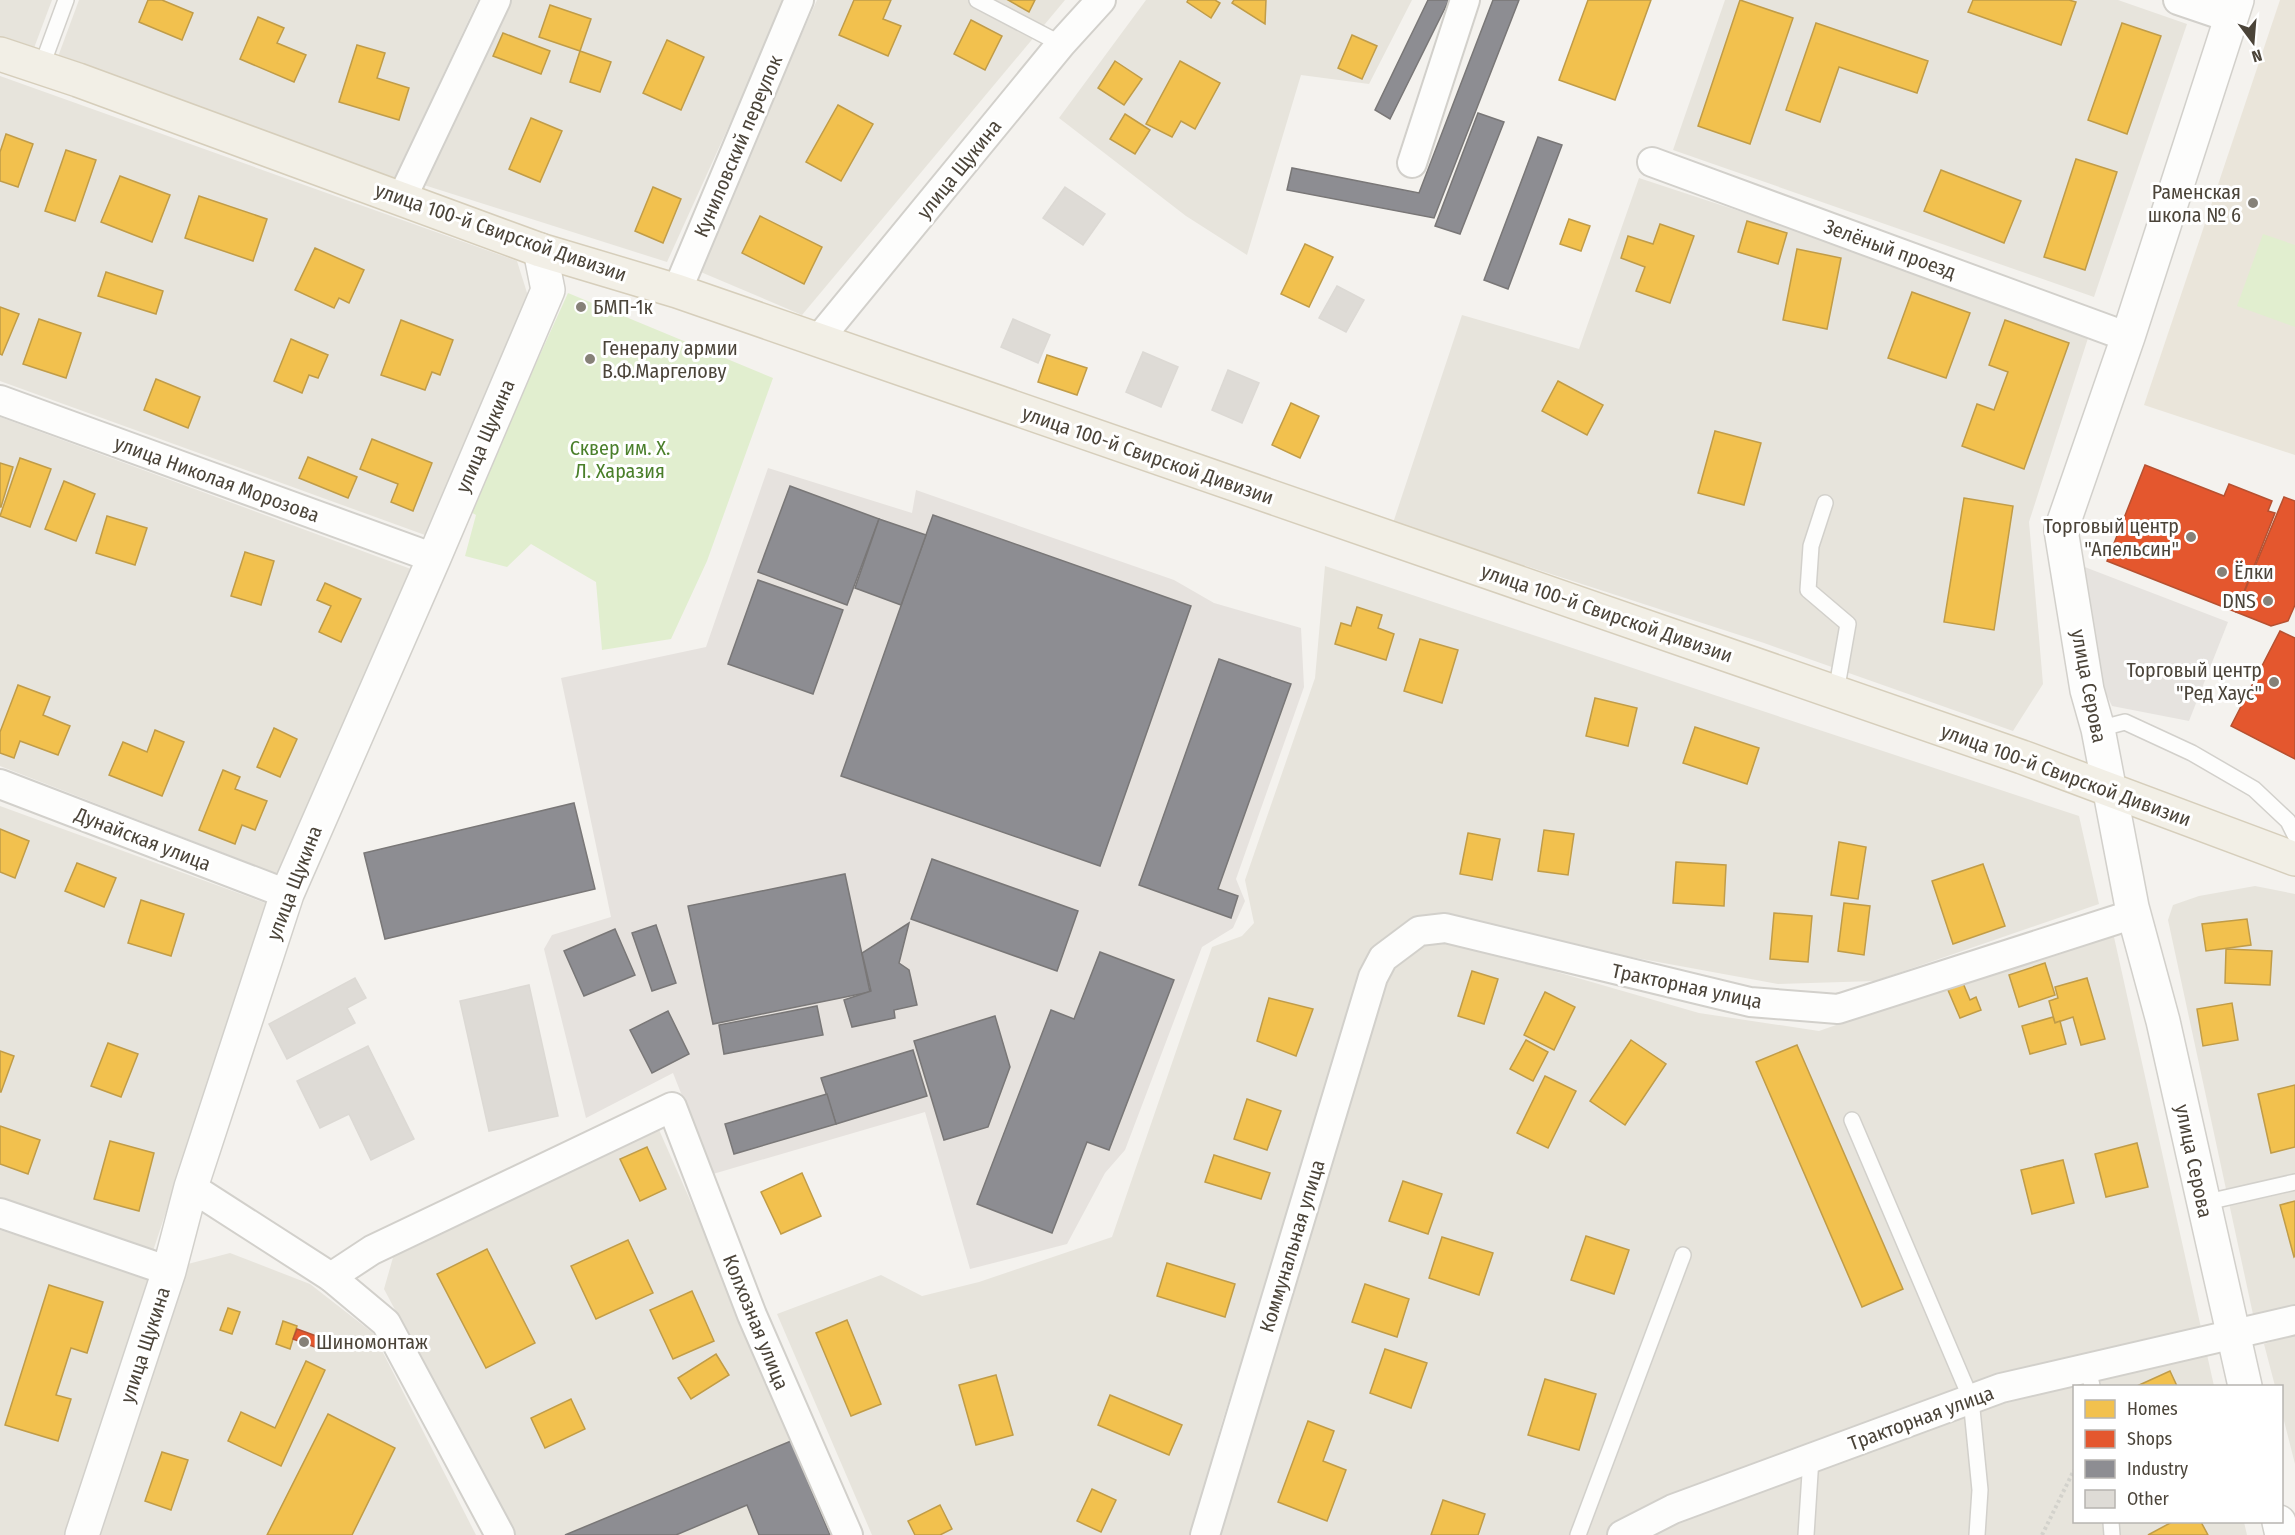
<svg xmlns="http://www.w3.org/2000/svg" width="2295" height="1535" viewBox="0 0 2295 1535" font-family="'Fira Sans Condensed',sans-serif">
<rect width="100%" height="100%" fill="#f4f2ee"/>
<g fill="#e7e4dc">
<polygon points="0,0 52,0 31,56 0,45"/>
<polygon points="79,0 478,0 393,182 56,62"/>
<polygon points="510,0 786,0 667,262 424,185"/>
<polygon points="817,0 1065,0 802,315 696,270"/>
<polygon points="1146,0 1412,0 1369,84 1301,75 1247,255 1186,216 1059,118"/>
<polygon points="1725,0 2118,0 2187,24 2094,297 1673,150"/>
<polygon points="0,76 517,261 528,296 425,535 0,381"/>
<polygon points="1639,178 1912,268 2089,335 2029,522 2043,684 2013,731 1764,643 1393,523 1462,315 1579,349"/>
<polygon points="0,417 411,569 285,877 0,766"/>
<polygon points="1325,566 2079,816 2099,904 1875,981 1778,984 1598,951 1439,916 1370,959 1222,1422 1191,1535 872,1535 777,1314 881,1275 922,1296 979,1282 1112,1237 1212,947 1242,936 1254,923 1245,880 1315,678"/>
<polygon points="0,806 268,904 153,1251 0,1201"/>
<polygon points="2255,886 2295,894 2295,1309 2254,1319 2168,920 2173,905 2199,896"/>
<polygon points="2112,928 2214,1386 2074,1386 2074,1522 2244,1522 2247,1535 1216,1535 1226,1493 1392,966 1432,936 1699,1013 1819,1031"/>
<polygon points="656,1123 838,1535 514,1535 384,1289 396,1247"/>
<polygon points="0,1230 150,1278 67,1535 0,1535"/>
<polygon points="230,1253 310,1284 373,1333 476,1535 96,1535 184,1265"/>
<polygon points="2295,1335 2295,1464 2282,1413 2282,1386 2275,1386 2264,1344"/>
</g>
<polygon fill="#e6e2de" points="768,468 912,513 916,490 1174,580 1214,603 1301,628 1304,687 1236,879 1245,901 1233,928 1202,947 1125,1150 1105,1173 1067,1244 970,1269 925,1112 713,1174 673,1073 586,1118 544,949 552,935 611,917 561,678 706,647"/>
<polygon fill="#eae5da" points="2280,0 2295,0 2295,455 2144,405"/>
<g fill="#e1eecf">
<polygon points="2263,234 2295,245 2295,327 2237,306"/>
<polygon points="568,293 773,378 707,561 671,639 602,650 596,582 531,544 507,567 465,556 476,515 469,511"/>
</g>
<polygon fill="#e6e3df" points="2082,566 2228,622 2189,721 2112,706 2088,656"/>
<g fill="#f2c14e" stroke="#c09c48" stroke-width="1.5">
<polygon points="148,0 162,0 193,13 182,40 139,22"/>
<polygon points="854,0 891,0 883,19 901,26 888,56 839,35"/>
<polygon points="1008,0 1035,0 1029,12"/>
<polygon points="1188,0 1215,0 1220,3 1211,18 1187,2"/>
<polygon points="1234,0 1266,0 1265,24 1232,3"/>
<polygon points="1588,0 1651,0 1615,100 1559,80"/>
<polygon points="1740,0 1793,18 1750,144 1698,126"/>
<polygon points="1973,0 2069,0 2076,2 2061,45 1968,12"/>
<polygon points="550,5 591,19 580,51 539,37"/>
<polygon points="258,17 284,28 277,43 306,55 294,82 240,59"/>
<polygon points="971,20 1002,36 985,70 954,54"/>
<polygon points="1816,23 1928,61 1917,93 1839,67 1820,122 1786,110"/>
<polygon points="2122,23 2161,36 2127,134 2088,120"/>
<polygon points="503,33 550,51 541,74 493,56"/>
<polygon points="1352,35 1377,46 1362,79 1338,68"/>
<polygon points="667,40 704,57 681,110 643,93"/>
<polygon points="357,45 385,53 377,78 409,88 399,120 339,102"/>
<polygon points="580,51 611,62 600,92 570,82"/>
<polygon points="1115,61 1142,79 1124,105 1098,88"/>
<polygon points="1180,61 1220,83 1195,129 1181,121 1172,137 1146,124"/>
<polygon points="838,105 873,124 841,181 806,162"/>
<polygon points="1125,114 1150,130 1135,154 1110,139"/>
<polygon points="531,118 562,131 540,182 509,169"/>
<polygon points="6,134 33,144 18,187 0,181 0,152"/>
<polygon points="66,150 96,160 75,221 45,211"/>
<polygon points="2076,159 2117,172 2085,270 2044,257"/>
<polygon points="1941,170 2021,201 2004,243 1924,211"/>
<polygon points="120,176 170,195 152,242 101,222"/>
<polygon points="653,187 681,199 663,243 635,231"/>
<polygon points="199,196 267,219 253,261 185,238"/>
<polygon points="760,216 822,247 804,284 742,253"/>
<polygon points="1569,219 1590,226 1581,251 1560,244"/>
<polygon points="1747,221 1787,233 1778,264 1738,252"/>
<polygon points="1660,224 1694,236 1670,303 1636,291 1645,267 1621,258 1628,236 1653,244"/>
<polygon points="1305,244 1333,257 1309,307 1281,294"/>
<polygon points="315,248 364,270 349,303 339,298 334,308 295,290"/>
<polygon points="1797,249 1841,258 1827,329 1783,320"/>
<polygon points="106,272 163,291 156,314 98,296"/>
<polygon points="1912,292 1970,313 1946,378 1888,358"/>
<polygon points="0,307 19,314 2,355 0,354"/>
<polygon points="39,319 81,333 66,378 23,364"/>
<polygon points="401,320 453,340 440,375 432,372 425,390 381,375"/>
<polygon points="2005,320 2069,343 2024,469 1962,446 1977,404 1994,410 2008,372 1989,365"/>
<polygon points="291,339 328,355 318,378 309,375 302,393 274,381"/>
<polygon points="1047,355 1087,368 1077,395 1038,382"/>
<polygon points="156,379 200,397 188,428 144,410"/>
<polygon points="1558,381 1603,405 1587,435 1542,411"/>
<polygon points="1291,403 1319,416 1300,458 1272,445"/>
<polygon points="1715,431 1761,443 1744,505 1698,493"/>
<polygon points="372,439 432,463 413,511 391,502 398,484 360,469"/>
<polygon points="308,457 357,477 348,498 299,478"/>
<polygon points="20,458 51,469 30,527 0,516"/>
<polygon points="0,463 13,467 1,507 0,507"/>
<polygon points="64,481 95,494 76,541 45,529"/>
<polygon points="1964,498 2013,506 1994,630 1944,622"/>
<polygon points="107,516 147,528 135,565 96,553"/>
<polygon points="245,552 274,561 261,605 231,596"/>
<polygon points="325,583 361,599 341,642 319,632 331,606 317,600"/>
<polygon points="1357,607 1382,615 1378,628 1394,634 1386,660 1335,644 1341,623 1351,626"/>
<polygon points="1420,639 1458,650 1442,703 1404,691"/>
<polygon points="18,685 50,697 43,715 70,726 58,755 20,741 14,758 0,753 0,732"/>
<polygon points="1595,698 1637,708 1628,746 1586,736"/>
<polygon points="1695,727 1759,748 1747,784 1683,763"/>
<polygon points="274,728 297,739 280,777 257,767"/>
<polygon points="155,730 184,742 162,796 109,775 123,742 147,752"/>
<polygon points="223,770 240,777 235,789 267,801 255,830 242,825 235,844 199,830"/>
<polygon points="0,829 29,841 15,878 0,872"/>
<polygon points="1544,830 1574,834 1568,875 1538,871"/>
<polygon points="1468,833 1500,839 1492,880 1460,874"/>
<polygon points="1839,842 1866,847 1858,899 1831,895"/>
<polygon points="1676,862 1726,865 1724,906 1673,903"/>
<polygon points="77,863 116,878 104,907 65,891"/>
<polygon points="1983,864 2005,926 1953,944 1932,881"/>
<polygon points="141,900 184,914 171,956 128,943"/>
<polygon points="1844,903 1870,906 1864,955 1838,951"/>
<polygon points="1774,913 1812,916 1808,962 1770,959"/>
<polygon points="2247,919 2251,945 2206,951 2202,924"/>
<polygon points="2226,949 2272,951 2270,985 2225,983"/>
<polygon points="2045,963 2055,995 2019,1007 2009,975"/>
<polygon points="1472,971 1498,979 1484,1024 1458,1016"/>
<polygon points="2087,978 2105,1039 2081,1045 2073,1017 2055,1023 2049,1001 2058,998 2055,987"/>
<polygon points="1963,983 1970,1000 1976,997 1981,1010 1960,1018 1948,990"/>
<polygon points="1545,992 1575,1007 1554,1050 1524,1035"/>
<polygon points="1269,998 1313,1009 1296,1056 1257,1041"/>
<polygon points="2232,1003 2238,1040 2203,1046 2197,1009"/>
<polygon points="2053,1017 2055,1023 2060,1021 2066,1044 2030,1054 2022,1026"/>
<polygon points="1526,1040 1548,1052 1533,1081 1510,1069"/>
<polygon points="1631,1040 1666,1064 1625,1125 1590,1101"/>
<polygon points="108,1043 138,1054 121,1097 91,1086"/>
<polygon points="1797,1045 1903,1289 1862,1307 1756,1062"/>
<polygon points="0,1051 14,1056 1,1092 0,1092"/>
<polygon points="1545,1076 1576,1091 1548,1148 1517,1133"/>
<polygon points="2295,1085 2295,1147 2271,1153 2258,1094"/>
<polygon points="1247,1099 1281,1111 1267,1150 1234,1139"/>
<polygon points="0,1126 40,1140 28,1174 0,1164"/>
<polygon points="110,1141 154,1153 139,1211 94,1199"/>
<polygon points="2137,1143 2148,1187 2106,1197 2095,1154"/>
<polygon points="647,1147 666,1189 640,1201 620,1159"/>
<polygon points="1214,1155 1270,1173 1261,1199 1205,1182"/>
<polygon points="2063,1160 2074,1203 2032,1214 2021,1170"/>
<polygon points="802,1173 821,1216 781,1234 761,1192"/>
<polygon points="1403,1181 1442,1194 1428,1234 1389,1221"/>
<polygon points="2295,1201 2295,1256 2294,1257 2280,1205"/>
<polygon points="1586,1236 1629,1250 1614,1294 1571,1280"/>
<polygon points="1442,1237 1493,1253 1479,1295 1429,1278"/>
<polygon points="628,1240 653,1293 596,1319 571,1266"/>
<polygon points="487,1249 535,1343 486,1368 437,1274"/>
<polygon points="1167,1263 1235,1284 1225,1317 1157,1296"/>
<polygon points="1365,1284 1409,1299 1397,1337 1352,1322"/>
<polygon points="49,1285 103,1302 87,1353 71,1348 56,1395 71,1399 58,1441 5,1425"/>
<polygon points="692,1291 714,1341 673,1359 650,1310"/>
<polygon points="228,1308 240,1312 232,1334 220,1330"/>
<polygon points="847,1320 881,1404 851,1416 816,1333"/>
<polygon points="283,1321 297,1326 290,1349 276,1344"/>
<polygon points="1385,1349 1427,1363 1411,1408 1370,1393"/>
<polygon points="716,1354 729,1375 691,1399 678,1378"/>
<polygon points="306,1361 325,1370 281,1466 228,1441 241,1412 275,1428"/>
<polygon points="2170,1371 2177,1386 2137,1386"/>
<polygon points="996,1375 1013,1435 976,1445 959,1385"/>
<polygon points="1545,1379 1596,1394 1579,1450 1528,1435"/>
<polygon points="1110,1395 1182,1425 1169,1455 1098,1425"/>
<polygon points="571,1399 585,1429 545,1448 531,1418"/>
<polygon points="328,1414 395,1448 352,1535 267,1535"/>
<polygon points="1308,1421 1334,1431 1323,1461 1346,1470 1327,1521 1278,1502"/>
<polygon points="162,1452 188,1460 171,1510 145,1501"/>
<polygon points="1092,1489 1116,1500 1101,1532 1077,1521"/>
<polygon points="1443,1500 1485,1514 1478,1535 1431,1535"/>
<polygon points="940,1505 952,1529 940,1535 915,1535 908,1521"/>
<polygon points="2172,1522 2201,1522 2208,1535 2148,1535"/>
</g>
<g fill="#e4572e" stroke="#b65131" stroke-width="1.5">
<polygon points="2145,465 2224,496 2229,484 2272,501 2268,511 2275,513 2236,612 2107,561"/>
<polygon points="2284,497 2295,501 2295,605 2288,621 2271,626 2236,612"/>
<polygon points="2280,631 2295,638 2295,759 2231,726"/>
<polygon points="297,1329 319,1337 315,1347 293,1339"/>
</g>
<g fill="#8d8d92" stroke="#797777" stroke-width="1.5">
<polygon points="1428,0 1449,0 1390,119 1375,110"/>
<polygon points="1493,0 1519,0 1434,218 1287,190 1292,168 1419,193"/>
<polygon points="1478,113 1504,122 1460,234 1435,226"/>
<polygon points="1538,137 1562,145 1508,289 1484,280"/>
<polygon points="790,486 879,519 847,605 758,572"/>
<polygon points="933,515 1191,606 1100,866 841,776"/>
<polygon points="879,519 926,535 901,605 855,588"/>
<polygon points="758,580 843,610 813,694 728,664"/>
<polygon points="1219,659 1291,684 1218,889 1238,896 1231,918 1139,885"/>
<polygon points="574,803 595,889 385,939 364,853"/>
<polygon points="932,859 1078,911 1057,971 911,919"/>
<polygon points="845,874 870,992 713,1024 688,906"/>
<polygon points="909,923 899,963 909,970 917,1005 894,1010 895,1018 852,1027 844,1000 871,991 862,953"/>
<polygon points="656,925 676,983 652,991 632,933"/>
<polygon points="615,929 635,975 584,996 564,951"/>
<polygon points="1100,952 1174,980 1109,1150 1087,1142 1052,1233 977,1204 1051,1010 1074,1019"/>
<polygon points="817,1006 823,1035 724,1054 719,1025"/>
<polygon points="668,1011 689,1054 652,1073 630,1030"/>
<polygon points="995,1016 1010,1067 988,1127 944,1140 914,1041"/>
<polygon points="913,1050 927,1096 836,1124 821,1078"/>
<polygon points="827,1094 836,1124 734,1154 725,1124"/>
<polygon points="791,1441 830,1535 759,1535 747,1505 676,1535 565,1535"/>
</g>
<g fill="#dedbd6" stroke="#dcd9d4" stroke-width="1.5">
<polygon points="1065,187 1105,214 1083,245 1043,218"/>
<polygon points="1337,286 1364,300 1346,332 1319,318"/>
<polygon points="1013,319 1050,335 1038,363 1001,347"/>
<polygon points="1143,352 1178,367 1161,407 1126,392"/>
<polygon points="1228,370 1259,383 1242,423 1212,410"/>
<polygon points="355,978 366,998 347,1008 355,1023 287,1059 269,1024"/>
<polygon points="529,985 558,1116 489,1131 460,1001"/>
<polygon points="368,1046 414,1139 371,1160 349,1114 320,1128 297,1081"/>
</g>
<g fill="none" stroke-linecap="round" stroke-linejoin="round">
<g stroke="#d2d0cb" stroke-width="18">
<g id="service">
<polyline points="977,0 1061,44"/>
<polyline points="41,68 66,0"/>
<polyline points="1825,503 1811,546 1808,590 1848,624 1836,692"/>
<polyline points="2098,729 2125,722 2192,753 2254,789 2288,821 2295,835"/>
<polyline points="1852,1120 1971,1399 1980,1490 1977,1535"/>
<polyline points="2203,1203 2295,1182"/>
<polyline points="2088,1368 2092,1386"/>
<polyline points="2111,1522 2112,1535"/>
<polyline points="1578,1535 1683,1255"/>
<polyline points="1806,1535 1811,1458"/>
</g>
</g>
<g stroke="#d2d0cb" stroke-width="32">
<g id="minor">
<polyline points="2178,0 2231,18"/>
<polyline points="1652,162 2128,337"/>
<polyline points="1412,163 1465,0"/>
<polyline points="402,198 496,0"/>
<polyline points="677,291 799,0"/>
<polyline points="818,340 1061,44 1101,0"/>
<polyline points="0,400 434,558"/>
<polyline points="0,784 287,894"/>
<polyline points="191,1187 331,1277 386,1323 500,1535"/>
<polyline points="0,1213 169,1271"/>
<polyline points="331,1277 372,1250 672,1107 752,1315 848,1535"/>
<polyline points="1205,1535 1373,977 1383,958 1419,931 1445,928 1750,1002 1838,1009 2134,914"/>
<polyline points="1622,1535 1673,1509 2001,1388 2295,1320"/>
</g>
</g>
<g stroke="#d2d0cb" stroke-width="36">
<g id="tertiary">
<polyline points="2237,0 2128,337 2061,530 2087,690 2098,729 2132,907 2163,1021 2245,1386"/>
<polyline points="2279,1522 2282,1535"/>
<polyline points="82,1535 169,1271 191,1187 287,894 434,558 548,290 540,250"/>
</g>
</g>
<g stroke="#d6cebb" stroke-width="36">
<polyline id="primary" points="0,54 78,80 540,250 677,291 2022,757 2295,859"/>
</g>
<polyline stroke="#d3d2cc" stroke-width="4" stroke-dasharray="3 3" stroke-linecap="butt" points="2042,1535 2074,1470"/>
<use href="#service" stroke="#fdfdfc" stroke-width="15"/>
<use href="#minor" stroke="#fdfdfc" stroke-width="28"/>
<use href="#tertiary" stroke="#fdfdfc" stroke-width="33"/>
<use href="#primary" stroke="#f2efe6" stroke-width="33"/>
</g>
<g fill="#868178" stroke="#fff" stroke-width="2">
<circle cx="2253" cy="203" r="6"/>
<circle cx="581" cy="307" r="6"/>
<circle cx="590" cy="359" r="6"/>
<circle cx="2191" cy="537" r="6"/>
<circle cx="2222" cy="572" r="6"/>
<circle cx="2268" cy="601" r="6"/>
<circle cx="2274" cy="682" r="6"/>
<circle cx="304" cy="1342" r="6"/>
</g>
<g text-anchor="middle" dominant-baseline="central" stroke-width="6" stroke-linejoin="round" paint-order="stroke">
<g font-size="20" fill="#4b4439" stroke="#fff">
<text transform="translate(738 146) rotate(-67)">Куниловский переулок</text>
<text transform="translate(959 169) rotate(-51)">улица Щукина</text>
<text transform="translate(501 232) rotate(19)">улица 100-й Свирской Дивизии</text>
<text transform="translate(1890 249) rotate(20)">Зелёный проезд</text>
<text transform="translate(485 436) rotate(-67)">улица Щукина</text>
<text transform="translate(1148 455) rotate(19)">улица 100-й Свирской Дивизии</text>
<text transform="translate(217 479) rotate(20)">улица Николая Морозова</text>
<text transform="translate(1607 613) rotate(19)">улица 100-й Свирской Дивизии</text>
<text transform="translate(2089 686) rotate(79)">улица Серова</text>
<text transform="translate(2066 775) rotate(20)">улица 100-й Свирской Дивизии</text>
<text transform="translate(143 839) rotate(21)">Дунайская улица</text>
<text transform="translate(294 883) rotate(-69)">улица Щукина</text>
<text transform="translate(1687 986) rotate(12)">Тракторная улица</text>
<text transform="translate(2194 1161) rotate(78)">улица Серова</text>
<text transform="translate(1292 1246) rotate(-73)">Коммунальная улица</text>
<text transform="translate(756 1322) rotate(68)">Колхозная улица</text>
<text transform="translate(145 1345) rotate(-72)">улица Щукина</text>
<text transform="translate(1921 1418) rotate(-20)">Тракторная улица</text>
</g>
<g font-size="20" fill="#4b4439" stroke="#fff" text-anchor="end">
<text x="2241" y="192">Раменская<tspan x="2241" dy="23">школа № 6</tspan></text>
<text x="593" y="307" text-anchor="start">БМП-1к</text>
<text x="602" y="348" text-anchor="start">Генералу армии<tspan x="602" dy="23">В.Ф.Маргелову</tspan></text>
<text x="2179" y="526">Торговый центр<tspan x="2179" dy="23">"Апельсин"</tspan></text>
<text x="2234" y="572" text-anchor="start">Ёлки</text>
<text x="2256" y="601">DNS</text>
<text x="2262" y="670">Торговый центр<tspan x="2262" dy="23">"Ред Хаус"</tspan></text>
<text x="316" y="1342" text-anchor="start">Шиномонтаж</text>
</g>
<g font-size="20" fill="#4a7f2a" stroke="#fff">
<text x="620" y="448">Сквер им. Х.<tspan x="620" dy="23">Л. Харазия</tspan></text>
</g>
</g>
<rect x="2073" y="1385" width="210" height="138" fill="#ffffff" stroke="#b7b4b0" stroke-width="1.5"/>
<rect x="2085" y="1400" width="30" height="18" fill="#f2c14e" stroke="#b7b4b0" stroke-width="1.5"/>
<text x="2127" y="1415" font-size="18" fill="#4b4439">Homes</text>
<rect x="2085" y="1430" width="30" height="18" fill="#e4572e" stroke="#b7b4b0" stroke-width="1.5"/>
<text x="2127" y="1445" font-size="18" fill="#4b4439">Shops</text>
<rect x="2085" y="1460" width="30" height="18" fill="#8d8d92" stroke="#b7b4b0" stroke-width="1.5"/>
<text x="2127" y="1475" font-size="18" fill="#4b4439">Industry</text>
<rect x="2085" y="1490" width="30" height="18" fill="#dedbd6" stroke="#b7b4b0" stroke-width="1.5"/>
<text x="2127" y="1505" font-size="18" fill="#4b4439">Other</text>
<g transform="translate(2253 42) rotate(164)" stroke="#ffffff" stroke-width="4.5" paint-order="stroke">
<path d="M0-4.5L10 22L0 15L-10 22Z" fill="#4b4439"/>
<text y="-9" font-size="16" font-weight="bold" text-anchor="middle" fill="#4b4439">N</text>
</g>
</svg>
